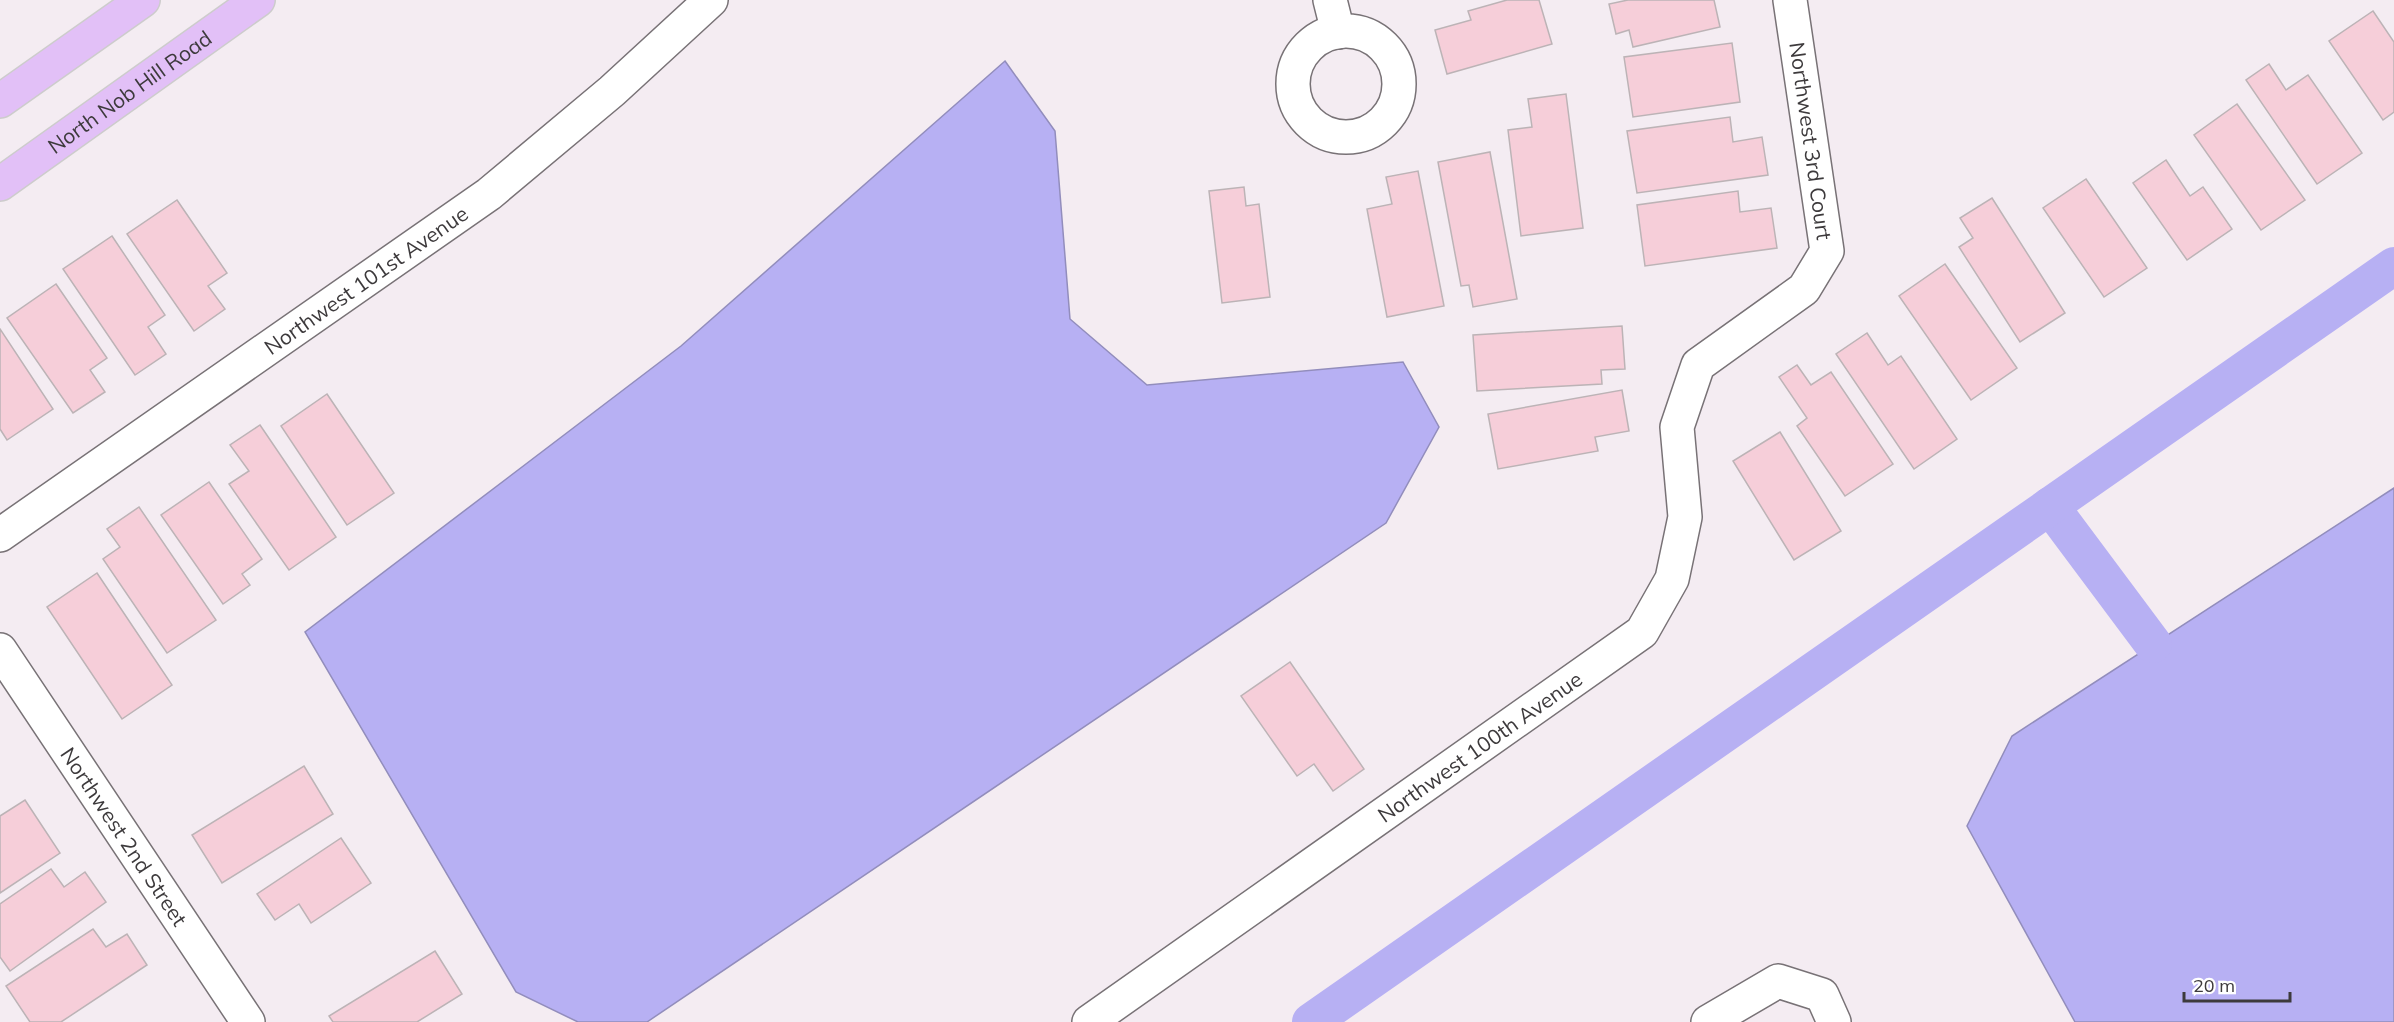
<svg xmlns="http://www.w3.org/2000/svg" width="2394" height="1022" viewBox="0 0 2394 1022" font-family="Mulish,sans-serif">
<rect width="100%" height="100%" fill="#f4ecf2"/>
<g fill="#b7b0f3" stroke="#928dbc" stroke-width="1.5">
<polygon points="1005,61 1055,131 1070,319 1147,385 1403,362 1439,427 1386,523 647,1022 578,1022 516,992 305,632 681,346"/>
<polygon points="2394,488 2394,1022 2075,1022 1967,826 2012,736"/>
</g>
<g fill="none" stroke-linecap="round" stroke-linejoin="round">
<g stroke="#b7b0f3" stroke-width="38">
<polyline points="2050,506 2153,644"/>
<polyline points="1311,1022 2394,266"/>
</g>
</g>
<g fill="#f6ced9" stroke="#bcb3b6" stroke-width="1.5">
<polygon points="1507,0 1539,0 1552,44 1447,74 1435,30 1471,20 1468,11"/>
<polygon points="1628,0 1714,0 1720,27 1633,47 1629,30 1616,34 1609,4"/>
<polygon points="2373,11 2394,42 2394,112 2383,120 2329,41"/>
<polygon points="1732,43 1740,102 1633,117 1624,57"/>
<polygon points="2269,64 2286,90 2308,75 2362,153 2317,184 2246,80"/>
<polygon points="1566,94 1583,228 1521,236 1508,130 1532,127 1528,99"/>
<polygon points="2237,104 2305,200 2261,230 2194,135"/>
<polygon points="1730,117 1733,142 1762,137 1768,175 1637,193 1627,131"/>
<polygon points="1490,152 1517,299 1473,307 1469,285 1461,286 1438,162"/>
<polygon points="2166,160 2190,196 2203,187 2232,229 2187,260 2133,183"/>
<polygon points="1418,171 1444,306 1387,317 1367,209 1392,204 1386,177"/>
<polygon points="2086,179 2147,268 2104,297 2043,208"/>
<polygon points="1244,187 1246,206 1259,204 1270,297 1222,303 1209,191"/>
<polygon points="1738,191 1740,212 1771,208 1777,248 1645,266 1637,205"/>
<polygon points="1992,198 2065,313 2020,342 1959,247 1973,238 1960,218"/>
<polygon points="177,200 227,273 208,286 225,309 194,331 127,234"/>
<polygon points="112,236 165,315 148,327 166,354 135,375 63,269"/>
<polygon points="1945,264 2017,368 1971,400 1899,296"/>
<polygon points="56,284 107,358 90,370 105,392 73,413 7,318"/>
<polygon points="1622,326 1625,369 1601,370 1602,384 1477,391 1473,335"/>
<polygon points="0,329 53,409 7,440 0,429"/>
<polygon points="1867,333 1888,365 1901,356 1957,439 1914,469 1836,354"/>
<polygon points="1797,365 1811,385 1831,372 1893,464 1845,496 1797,426 1807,418 1779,377"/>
<polygon points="1622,390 1629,431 1595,437 1598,451 1498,469 1488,414"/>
<polygon points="327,394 394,493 347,525 281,426"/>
<polygon points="260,425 336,537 289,570 229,484 249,471 230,445"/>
<polygon points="1780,432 1841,531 1794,560 1733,461"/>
<polygon points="209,482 262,559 242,574 250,585 223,604 161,515"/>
<polygon points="139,507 216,620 167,653 103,559 120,547 107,529"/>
<polygon points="97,573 172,685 122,719 47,607"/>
<polygon points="1290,662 1364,769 1333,791 1314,764 1297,776 1241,696"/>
<polygon points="304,766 333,814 222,883 192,835"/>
<polygon points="25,800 60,853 0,893 0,816"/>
<polygon points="341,838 371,883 311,923 299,904 275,920 257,894"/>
<polygon points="51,869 64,887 85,872 106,902 10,971 0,957 0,904"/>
<polygon points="93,929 106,947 127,934 147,965 61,1022 30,1022 6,986"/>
<polygon points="435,951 462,994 417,1022 333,1022 329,1016"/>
</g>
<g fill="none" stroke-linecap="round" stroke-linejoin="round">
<g stroke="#787276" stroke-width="36">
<g id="minor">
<polyline points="1330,0 1338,32"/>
<circle cx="1346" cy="84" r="53"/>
<path id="s1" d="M 0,535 L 489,194 L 612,91 L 711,0"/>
<path id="s2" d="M 0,650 L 248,1022"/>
<path id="s3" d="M 1089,1022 L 1642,632 L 1672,579 L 1685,517 L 1677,427 L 1698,365 L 1804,289 L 1827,251 L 1790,0"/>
<polyline points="1708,1022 1778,981 1822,995 1834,1022"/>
</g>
</g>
<g stroke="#cdcccc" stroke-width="36">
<g id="major">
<polyline points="0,101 143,0"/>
<path id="s4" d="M 0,184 L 258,0"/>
</g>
</g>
<use href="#minor" stroke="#fff" stroke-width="33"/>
<use href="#major" stroke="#e2c0f7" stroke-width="33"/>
</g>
<g text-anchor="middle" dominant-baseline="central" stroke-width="6" stroke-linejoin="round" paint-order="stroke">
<g font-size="21" fill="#3d3a3c" stroke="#fff">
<text stroke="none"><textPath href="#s4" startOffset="159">North Nob Hill Road</textPath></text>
<text transform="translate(1811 141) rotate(82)">Northwest 3rd Court</text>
<text stroke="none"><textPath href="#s1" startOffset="446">Northwest 101st Avenue</textPath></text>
<text stroke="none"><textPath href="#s3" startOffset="478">Northwest 100th Avenue</textPath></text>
<text stroke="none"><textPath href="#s2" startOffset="224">Northwest 2nd Street</textPath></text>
</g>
</g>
<path d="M2184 992v9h106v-9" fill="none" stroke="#3d3a3c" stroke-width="3"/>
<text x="2193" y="992" font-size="18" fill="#3d3a3c" stroke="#ffffff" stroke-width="4.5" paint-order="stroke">20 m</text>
</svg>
